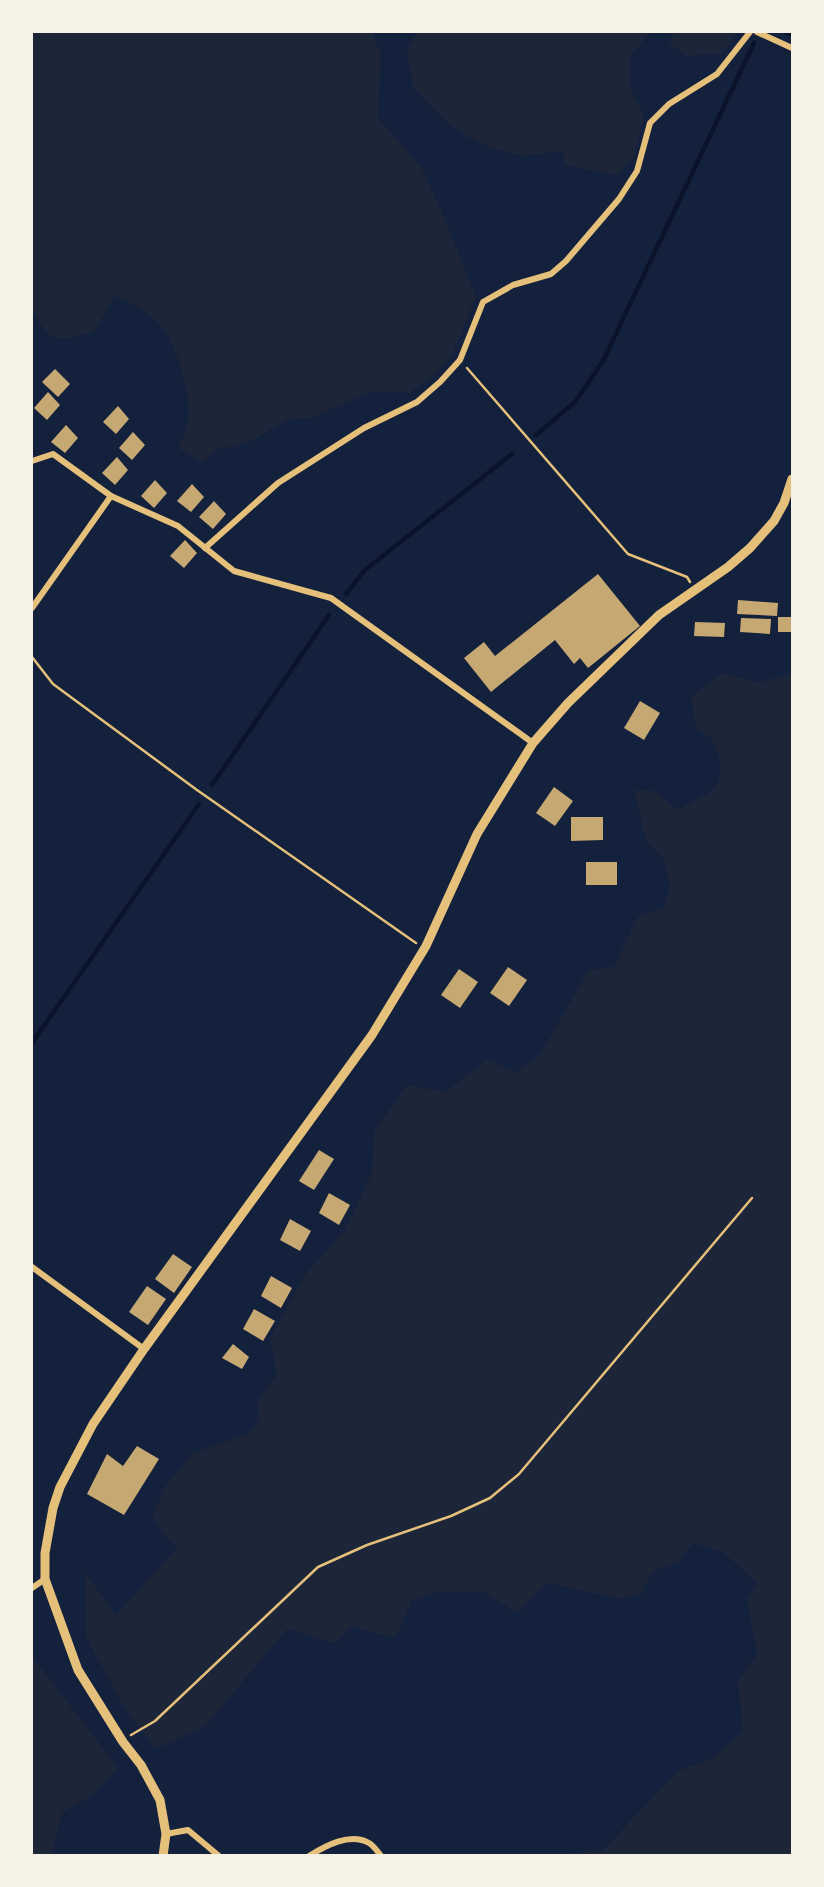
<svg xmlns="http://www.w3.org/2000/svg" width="824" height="1887" viewBox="0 0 824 1887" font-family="Figtree,sans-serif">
<rect width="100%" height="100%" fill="#14213d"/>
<g fill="#1d2539">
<path d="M 32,32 L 372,32 L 381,54 L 378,118 L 421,167 L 439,205 L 476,297 L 452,355 L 433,376 L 411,392 L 369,392 L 312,418 L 287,420 L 250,442 L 216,450 L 203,462 L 178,448 C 181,440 187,431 188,423 C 192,396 177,346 160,325 C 148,311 132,303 115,296 L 94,332 C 56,341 52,346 32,310 Z"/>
<polygon points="417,32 651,32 630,56 630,89 644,116 634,157 617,175 565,165 562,151 524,156 493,149 468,137 445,121 413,87 407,50"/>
<polygon points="675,32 738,32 722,53 687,56 669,43"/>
<polygon points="723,673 758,683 792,673 792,1855 551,1855 602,1851 678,1771 712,1759 743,1731 738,1681 757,1655 747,1598 758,1584 723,1552 693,1543 680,1561 652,1572 640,1595 618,1598 546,1583 517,1613 484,1592 435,1592 412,1601 395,1638 351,1626 336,1643 287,1629 205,1726 156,1749 124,1707 86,1637 85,1573 116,1615 178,1547 166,1538 152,1516 166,1485 193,1453 248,1434 260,1419 257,1401 277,1375 270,1338 305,1275 345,1230 372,1173 374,1132 407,1085 445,1092 487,1060 517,1072 539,1056 589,970 614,967 638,917 665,907 670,886 664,859 646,841 634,790 655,791 677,810 709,793 719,782 721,762 711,738 696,729 691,697"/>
<polygon points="32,1660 35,1660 118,1768 94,1794 63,1812 50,1855 32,1855"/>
</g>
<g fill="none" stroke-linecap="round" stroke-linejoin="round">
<g stroke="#0b132b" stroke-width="4.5">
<polyline points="786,32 792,35"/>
<polyline points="536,435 575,402 603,361 754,43"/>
<polyline points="346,594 365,570 512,454"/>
<polyline points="212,785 329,615"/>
<polyline points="32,1043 199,804"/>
</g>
</g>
<g fill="#c6a872">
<polygon points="55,369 70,384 58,397 42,382"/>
<polygon points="48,392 60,405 47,420 34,408"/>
<polygon points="118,406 129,419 116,434 103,422"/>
<polygon points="66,425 78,438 65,453 51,442"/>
<polygon points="133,432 145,445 132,460 119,448"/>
<polygon points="117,457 128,470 115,485 102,473"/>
<polygon points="155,480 167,493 154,508 141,496"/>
<polygon points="192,484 204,497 191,512 177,501"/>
<polygon points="214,501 226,514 213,529 199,517"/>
<polygon points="185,540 197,553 184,568 170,556"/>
<polygon points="598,574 640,626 588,668 580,658 574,664 555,640 491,692 464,658 484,642 495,656"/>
<polygon points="738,600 778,603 777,616 737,614"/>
<rect x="778" y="617" width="14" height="15"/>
<polygon points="741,618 771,619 770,634 740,632"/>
<polygon points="695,622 725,623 724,637 694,636"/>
<polygon points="640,701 660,713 644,740 624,728"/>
<polygon points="554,787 573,801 555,826 536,813"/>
<polygon points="571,817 603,817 603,840 571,841"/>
<rect x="586" y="862" width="31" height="23"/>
<polygon points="508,967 527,980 509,1006 490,993"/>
<polygon points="459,969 478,982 460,1008 441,995"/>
<polygon points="319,1150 334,1159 314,1190 299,1181"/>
<polygon points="329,1193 350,1205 339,1225 319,1213"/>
<polygon points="290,1219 311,1231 300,1251 280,1240"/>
<polygon points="173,1254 192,1267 174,1293 155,1279"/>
<polygon points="271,1276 292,1288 281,1308 261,1296"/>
<polygon points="147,1286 166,1299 148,1325 129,1312"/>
<polygon points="254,1309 275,1321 263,1341 243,1329"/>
<polygon points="233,1344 249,1357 242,1369 222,1358"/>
<polygon points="137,1446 159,1459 124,1515 87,1494 107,1454 123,1466"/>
</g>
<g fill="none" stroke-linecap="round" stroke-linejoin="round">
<g stroke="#e5c07b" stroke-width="2.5">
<polyline points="467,368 628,554 687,577 690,582"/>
<polyline points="32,657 53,684 197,790 416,943"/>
<polyline points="131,1735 155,1721 318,1567 367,1545 451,1516 490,1498 519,1474 752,1198"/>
</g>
<g stroke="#e5c07b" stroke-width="6">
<polyline points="757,32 792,48"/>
<polyline points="32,461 53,454 111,496 178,526 234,571 331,598 533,743"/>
<polyline points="205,548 278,483 364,428 417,402 440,382 460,360 483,302 513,285 551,274 566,261 619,199 637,171 650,123 669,104 717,74 750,32"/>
<polyline points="32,608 111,496"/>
<polyline points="32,1267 144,1349"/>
<polyline points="32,1588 45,1579"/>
<polyline points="166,1834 188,1830 219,1856"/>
<path d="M 309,1856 C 325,1846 350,1832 369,1843 C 374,1846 378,1852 381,1856"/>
</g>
<polyline stroke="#e5c07b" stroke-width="9" points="163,1856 166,1834 160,1800 141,1765 123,1742 78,1670 45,1579 45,1553 53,1508 60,1487 93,1424 144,1349 372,1035 426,946 477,834 533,743 568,703 659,615 728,567 750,548 774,521 784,503 792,479"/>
</g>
<rect width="824" height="1887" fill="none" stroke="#f6f1e7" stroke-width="66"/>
</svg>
